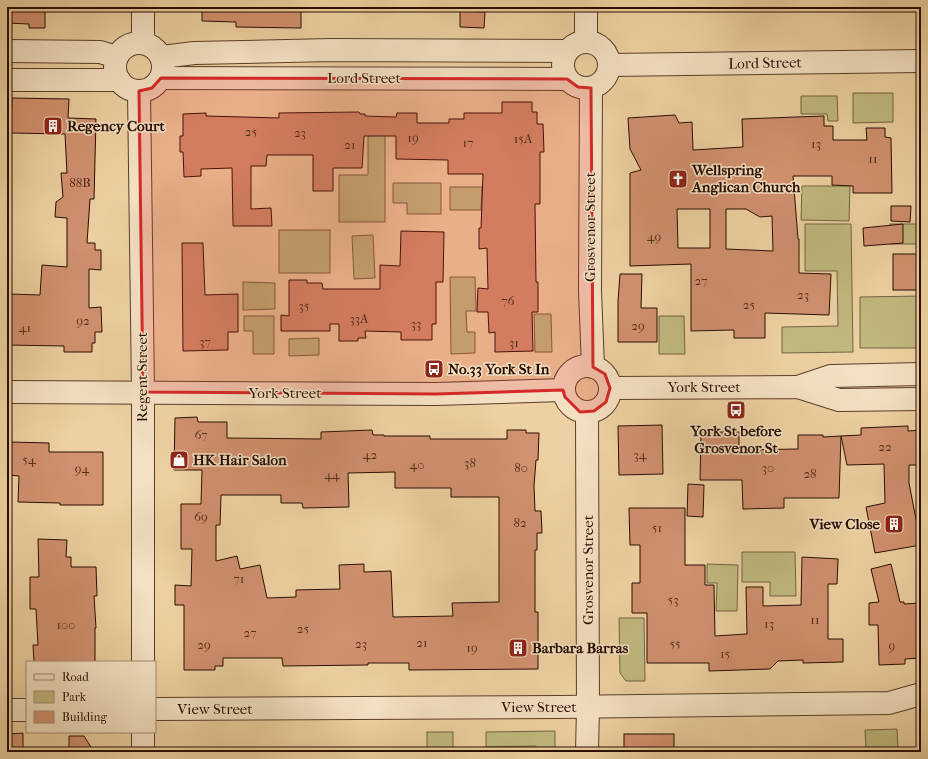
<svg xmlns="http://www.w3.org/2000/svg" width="928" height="759" viewBox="0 0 928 759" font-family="'IM FELL French Canon',serif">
<rect width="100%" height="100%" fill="#eed1a2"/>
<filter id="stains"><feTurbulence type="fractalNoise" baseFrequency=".005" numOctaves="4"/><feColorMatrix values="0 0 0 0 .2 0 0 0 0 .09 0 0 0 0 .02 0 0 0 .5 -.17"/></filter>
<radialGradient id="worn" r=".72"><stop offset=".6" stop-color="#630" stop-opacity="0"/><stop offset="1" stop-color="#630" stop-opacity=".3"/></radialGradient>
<g fill="#c0b97f" stroke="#746340">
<polygon points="853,93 893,93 893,122 853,123"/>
<polygon points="801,96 837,96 838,121 828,121 827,114 801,114"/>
<polygon points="385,135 385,222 339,222 339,175 368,175 368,136"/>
<polygon points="919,166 921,166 921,221 918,221"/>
<polygon points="393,183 441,183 441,214 407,214 407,203 393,203"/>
<polygon points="802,186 850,186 849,221 801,220"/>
<polygon points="450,187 482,187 481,210 450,210"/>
<polygon points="805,224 851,224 853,352 782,353 782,327 838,326 837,271 805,271"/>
<rect x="890" y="224" width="31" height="20"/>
<rect x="279" y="230" width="51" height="43"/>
<polygon points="373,235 375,278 354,279 352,236"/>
<polygon points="450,277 475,277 476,311 466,311 467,332 475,332 475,353 451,354"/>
<polygon points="243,282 275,283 275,309 243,310"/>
<polygon points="921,296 921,348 860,348 860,297"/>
<polygon points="534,314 551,314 552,352 535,352"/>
<polygon points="244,316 274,316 274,354 253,354 253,331 244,331"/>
<polygon points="659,316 684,316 685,354 659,354"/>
<polygon points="319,338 319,355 289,356 289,339"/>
<polygon points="742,552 795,552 796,596 770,596 770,582 742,582"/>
<polygon points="707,564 738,565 737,611 716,611 717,583 707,583"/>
<polygon points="619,618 644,618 645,681 626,681 620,673"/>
<polygon points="897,729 898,751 878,751 878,748 866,749 865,730"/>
<polygon points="555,731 555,752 536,752 536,746 486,747 486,732"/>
<rect x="427" y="732" width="26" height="20"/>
</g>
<g fill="#d2916f" stroke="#280d01" fill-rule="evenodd">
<polygon points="7,7 45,7 45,28 29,28 29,24 7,23"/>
<polygon points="202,7 301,7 301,28 236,27 236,22 202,21"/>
<polygon points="460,11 485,12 484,28 460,27"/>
<polygon points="12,98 69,99 68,118 96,119 94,199 90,199 87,243 95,243 95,250 101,250 101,270 89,269 89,308 101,307 102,332 95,332 95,343 92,343 92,352 64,352 64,346 7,345 7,300 9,300 9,294 40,295 42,265 67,267 67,218 55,217 56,202 63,197 61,173 67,173 65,134 11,133"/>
<polygon points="502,102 532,102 532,112 537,112 537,124 543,124 544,152 540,152 540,204 535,204 536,282 538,282 538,312 532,312 533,351 495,352 495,332 489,333 488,312 477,312 478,288 488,289 487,248 479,249 479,228 481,228 483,174 448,174 448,160 396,159 396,136 364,136 362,168 333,168 333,191 313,191 313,155 267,155 266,166 251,166 251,209 271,208 272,226 233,226 232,168 201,169 201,176 184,177 183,152 180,152 180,136 183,136 183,114 206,113 206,116 279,118 279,113 359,112 360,114 365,114 365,116 396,117 397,113 417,113 417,123 449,123 449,119 464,119 464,113 502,113"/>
<path d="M 675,115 L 679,123 L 692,122 L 693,150 L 743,147 L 742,119 L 824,116 L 824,126 L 833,126 L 833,140 L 867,140 L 866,128 L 885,128 L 885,137 L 891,138 L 892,193 L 853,193 L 853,186 L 832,185 L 832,176 L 793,176 L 798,239 L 799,239 L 799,273 L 831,274 L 829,315 L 765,313 L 765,338 L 734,338 L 734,330 L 691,331 L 691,264 L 630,266 L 630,173 L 641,170 L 630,149 L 628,118 ZM 677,209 L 710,209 L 710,248 L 678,248 ZM 726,209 L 746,209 L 760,217 L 772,216 L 773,251 L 726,249 Z"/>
<polygon points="891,206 911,206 910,222 891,221"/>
<polygon points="903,224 903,243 864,246 863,228"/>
<polygon points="401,231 444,232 443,282 436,282 436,324 432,324 432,340 401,340 401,332 365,331 366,338 358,338 358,341 339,341 339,324 330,324 330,331 281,331 281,315 289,316 289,280 307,280 307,283 322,283 323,289 380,289 380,265 400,266"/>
<polygon points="182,243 203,243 205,295 238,294 238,332 228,332 228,350 183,351"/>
<rect x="893" y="254" width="28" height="36"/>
<polygon points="620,274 642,274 641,308 657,308 657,342 618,342 618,301"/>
<path d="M 197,417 L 198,422 L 227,422 L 227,438 L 321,439 L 321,432 L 372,430 L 373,435 L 384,435 L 384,436 L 430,436 L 430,439 L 507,439 L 507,430 L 526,430 L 526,433 L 539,433 L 538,460 L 536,460 L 534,486 L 535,511 L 541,511 L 542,533 L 537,533 L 537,550 L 535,550 L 535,612 L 538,612 L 538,669 L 409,670 L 409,663 L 368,663 L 368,665 L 283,666 L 282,658 L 223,658 L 223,666 L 215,666 L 215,670 L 184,670 L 184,605 L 175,605 L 175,585 L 191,586 L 192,549 L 181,549 L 181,504 L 201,504 L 202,470 L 174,470 L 175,418 ZM 395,472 L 395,488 L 451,488 L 451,497 L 499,497 L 499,602 L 452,603 L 453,616 L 393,617 L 391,571 L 364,572 L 364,564 L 339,565 L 340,589 L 296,590 L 296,597 L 267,598 L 260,565 L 240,569 L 237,556 L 216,561 L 216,525 L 220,525 L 221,495 L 281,495 L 281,503 L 302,503 L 303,508 L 349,507 L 348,473 Z"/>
<polygon points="662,425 663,474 619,475 618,426"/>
<polygon points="908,426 908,431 921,430 921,465 909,465 909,483 921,545 875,553 866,507 885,503 884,464 847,465 841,436 861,435 861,428"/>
<polygon points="701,432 739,432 739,450 798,449 798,435 823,435 823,437 841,436 839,498 784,498 784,508 743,509 742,480 700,480"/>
<polygon points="10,442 49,443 49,452 103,452 103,505 60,505 60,503 18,502 19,476 9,475"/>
<polygon points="688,484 704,485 703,517 687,516"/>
<polygon points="629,508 685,508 685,565 705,565 705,585 714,585 715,636 747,634 746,587 763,587 763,606 801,605 802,557 838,559 837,584 828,584 828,639 843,639 843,662 803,663 803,660 778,661 770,669 709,671 709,663 647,663 647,613 632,613 632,583 640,583 640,545 630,545"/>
<polygon points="38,539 67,540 66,557 71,557 71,567 96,567 97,596 94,596 96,628 95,628 95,662 34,662 33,645 38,645 36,609 30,609 30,577 39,577"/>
<polygon points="891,564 900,602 904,602 904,604 921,603 921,658 905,659 905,664 879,665 878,625 869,625 869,603 879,602 871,569"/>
<polygon points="23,733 23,752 7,752 7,734"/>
<rect x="624" y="734" width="50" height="18"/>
<polygon points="69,736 84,736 94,752 69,752"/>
</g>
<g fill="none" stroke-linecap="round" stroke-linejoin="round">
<g stroke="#5a3e29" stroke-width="24">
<g id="minor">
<polyline points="143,7 143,42"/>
<polyline points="586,7 586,42"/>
<circle cx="586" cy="65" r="23"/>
<circle cx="139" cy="67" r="24"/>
<polyline points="7,51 100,52 117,57"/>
<polyline points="162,57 194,53 331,50 567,51"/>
<polyline points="609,65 921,61"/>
<polyline points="161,78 567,79"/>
<polyline points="7,80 119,80"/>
<polyline points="591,88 590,291 593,367"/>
<polyline points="139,91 143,392 143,662"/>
<circle cx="587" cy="389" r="23"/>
<polyline points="798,387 831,376 921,374"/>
<polyline points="610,388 798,387 839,400 921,399"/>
<polyline points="7,392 436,394 563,390"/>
<polyline points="587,413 588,707 587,752"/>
<polyline points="155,709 559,707 889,703 921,694"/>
<polyline points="7,710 27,710"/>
<polyline points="143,732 143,752"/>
</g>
</g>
<use href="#minor" stroke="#f4e1c3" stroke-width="22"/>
</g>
<path fill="#d62828" fill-opacity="0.2" stroke="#d62828" stroke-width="3" stroke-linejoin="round" d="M 161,78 L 567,79 L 578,87 L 591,88 L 593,367 L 605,374 L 610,388 L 606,402 L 594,411 L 580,412 L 565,397 L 563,390 L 436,394 L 143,392 L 139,91 L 152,88 Z"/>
<defs>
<g id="building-square" transform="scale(1)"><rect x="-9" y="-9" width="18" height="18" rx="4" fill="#8f2418" stroke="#f4e1c3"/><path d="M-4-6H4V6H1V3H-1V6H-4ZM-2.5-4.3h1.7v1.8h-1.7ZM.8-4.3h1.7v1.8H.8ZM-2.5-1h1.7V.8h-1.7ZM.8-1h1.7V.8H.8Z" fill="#fff"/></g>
<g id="church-square" transform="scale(1)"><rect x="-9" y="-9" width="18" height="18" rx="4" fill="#8f2418" stroke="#f4e1c3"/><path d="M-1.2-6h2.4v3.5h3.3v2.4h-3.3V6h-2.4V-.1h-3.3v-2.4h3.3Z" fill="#fff"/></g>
<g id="bus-square" transform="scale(1)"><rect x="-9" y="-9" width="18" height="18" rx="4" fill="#8f2418" stroke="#f4e1c3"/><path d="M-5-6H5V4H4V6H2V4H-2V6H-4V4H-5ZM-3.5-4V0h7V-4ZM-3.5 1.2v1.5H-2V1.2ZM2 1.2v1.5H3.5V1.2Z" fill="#fff"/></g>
<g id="shop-square" transform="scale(1)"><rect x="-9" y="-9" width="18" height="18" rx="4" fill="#8f2418" stroke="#f4e1c3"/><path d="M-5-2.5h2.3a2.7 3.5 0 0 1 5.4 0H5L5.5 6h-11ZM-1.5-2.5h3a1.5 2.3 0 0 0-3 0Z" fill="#fff"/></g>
</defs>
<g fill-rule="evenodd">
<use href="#building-square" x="53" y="126"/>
<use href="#church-square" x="678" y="179"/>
<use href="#bus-square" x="434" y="369"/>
<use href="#bus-square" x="736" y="410"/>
<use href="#shop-square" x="179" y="460"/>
<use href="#building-square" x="894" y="524"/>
<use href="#building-square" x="518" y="648"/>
</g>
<g text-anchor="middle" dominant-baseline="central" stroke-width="3" stroke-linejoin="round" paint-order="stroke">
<g font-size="13" fill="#522e1c">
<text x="251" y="131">25</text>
<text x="300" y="132">23</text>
<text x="413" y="137">19</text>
<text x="523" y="138">15A</text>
<text x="468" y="142">17</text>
<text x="816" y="143">13</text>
<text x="350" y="144">21</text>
<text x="873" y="158">11</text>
<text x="80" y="182">88B</text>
<text x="654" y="236">49</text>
<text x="701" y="280">27</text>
<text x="803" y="294">23</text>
<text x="508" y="300">76</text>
<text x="749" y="304">25</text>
<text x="304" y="305">35</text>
<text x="359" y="318">33A</text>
<text x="83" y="320">92</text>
<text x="416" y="323">33</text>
<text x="638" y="325">29</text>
<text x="25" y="327">41</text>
<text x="205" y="341">37</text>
<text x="514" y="342">31</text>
<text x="201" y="434">67</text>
<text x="885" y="446">22</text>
<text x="370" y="454">42</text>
<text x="640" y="454">34</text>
<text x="29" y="459">54</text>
<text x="470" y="462">38</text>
<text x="417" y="464">40</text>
<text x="521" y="467">80</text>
<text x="768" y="467">30</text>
<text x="82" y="468">94</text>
<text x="810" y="473">28</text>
<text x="332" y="474">44</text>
<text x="201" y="516">69</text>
<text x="520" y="522">82</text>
<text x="657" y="527">51</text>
<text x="239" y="578">71</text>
<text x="673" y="599">53</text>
<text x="815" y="619">11</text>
<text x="769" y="623">13</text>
<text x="66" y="624">100</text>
<text x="303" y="628">25</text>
<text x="250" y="632">27</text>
<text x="422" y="642">21</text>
<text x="361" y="643">23</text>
<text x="675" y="643">55</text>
<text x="204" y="644">29</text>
<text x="892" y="645">9</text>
<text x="472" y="647">19</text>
<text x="725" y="653">15</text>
</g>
<g font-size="15" fill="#280d01" stroke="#f4e1c3">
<text transform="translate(765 63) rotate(-1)">Lord Street</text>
<text x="364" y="78">Lord Street</text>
<text transform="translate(590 227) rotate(-90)">Grosvenor Street</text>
<text transform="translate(142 377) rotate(-90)">Regent Street</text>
<text x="704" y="387">York Street</text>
<text x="285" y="393">York Street</text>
<text transform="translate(588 570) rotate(-90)">Grosvenor Street</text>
<text x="539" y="707">View Street</text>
<text x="215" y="709">View Street</text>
</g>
<g font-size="15" font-weight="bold" fill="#280d01" stroke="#f4e1c3" text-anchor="start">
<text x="67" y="126">Regency Court</text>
<text x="692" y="170">Wellspring<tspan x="692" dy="17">Anglican Church</tspan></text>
<text x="448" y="369">No.33 York St In</text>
<text x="736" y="431" text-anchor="middle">York St before<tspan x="736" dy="17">Grosvenor St</tspan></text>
<text x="193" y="460">HK Hair Salon</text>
<text x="880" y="524" text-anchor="end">View Close</text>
<text x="532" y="648">Barbara Barras</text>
</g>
</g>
<rect width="928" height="759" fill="none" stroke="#eed1a2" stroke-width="24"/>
<rect x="8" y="8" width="912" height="743" fill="none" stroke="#280d01" stroke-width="2"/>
<rect x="12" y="12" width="904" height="735" fill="none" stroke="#280d01"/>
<rect x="26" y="661" width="130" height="72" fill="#f4e1c3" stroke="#a28c75"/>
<rect x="34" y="674" width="20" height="6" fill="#f4e1c3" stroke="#a28c75"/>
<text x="62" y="681" font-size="12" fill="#280d01">Road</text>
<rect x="34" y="691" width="20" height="12" fill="#c0b97f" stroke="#a28c75"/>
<text x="62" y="701" font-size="12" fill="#280d01">Park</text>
<rect x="34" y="711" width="20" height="12" fill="#d2916f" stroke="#a28c75"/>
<text x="62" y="721" font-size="12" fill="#280d01">Building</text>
<rect width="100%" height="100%" filter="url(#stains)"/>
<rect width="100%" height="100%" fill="url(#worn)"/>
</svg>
